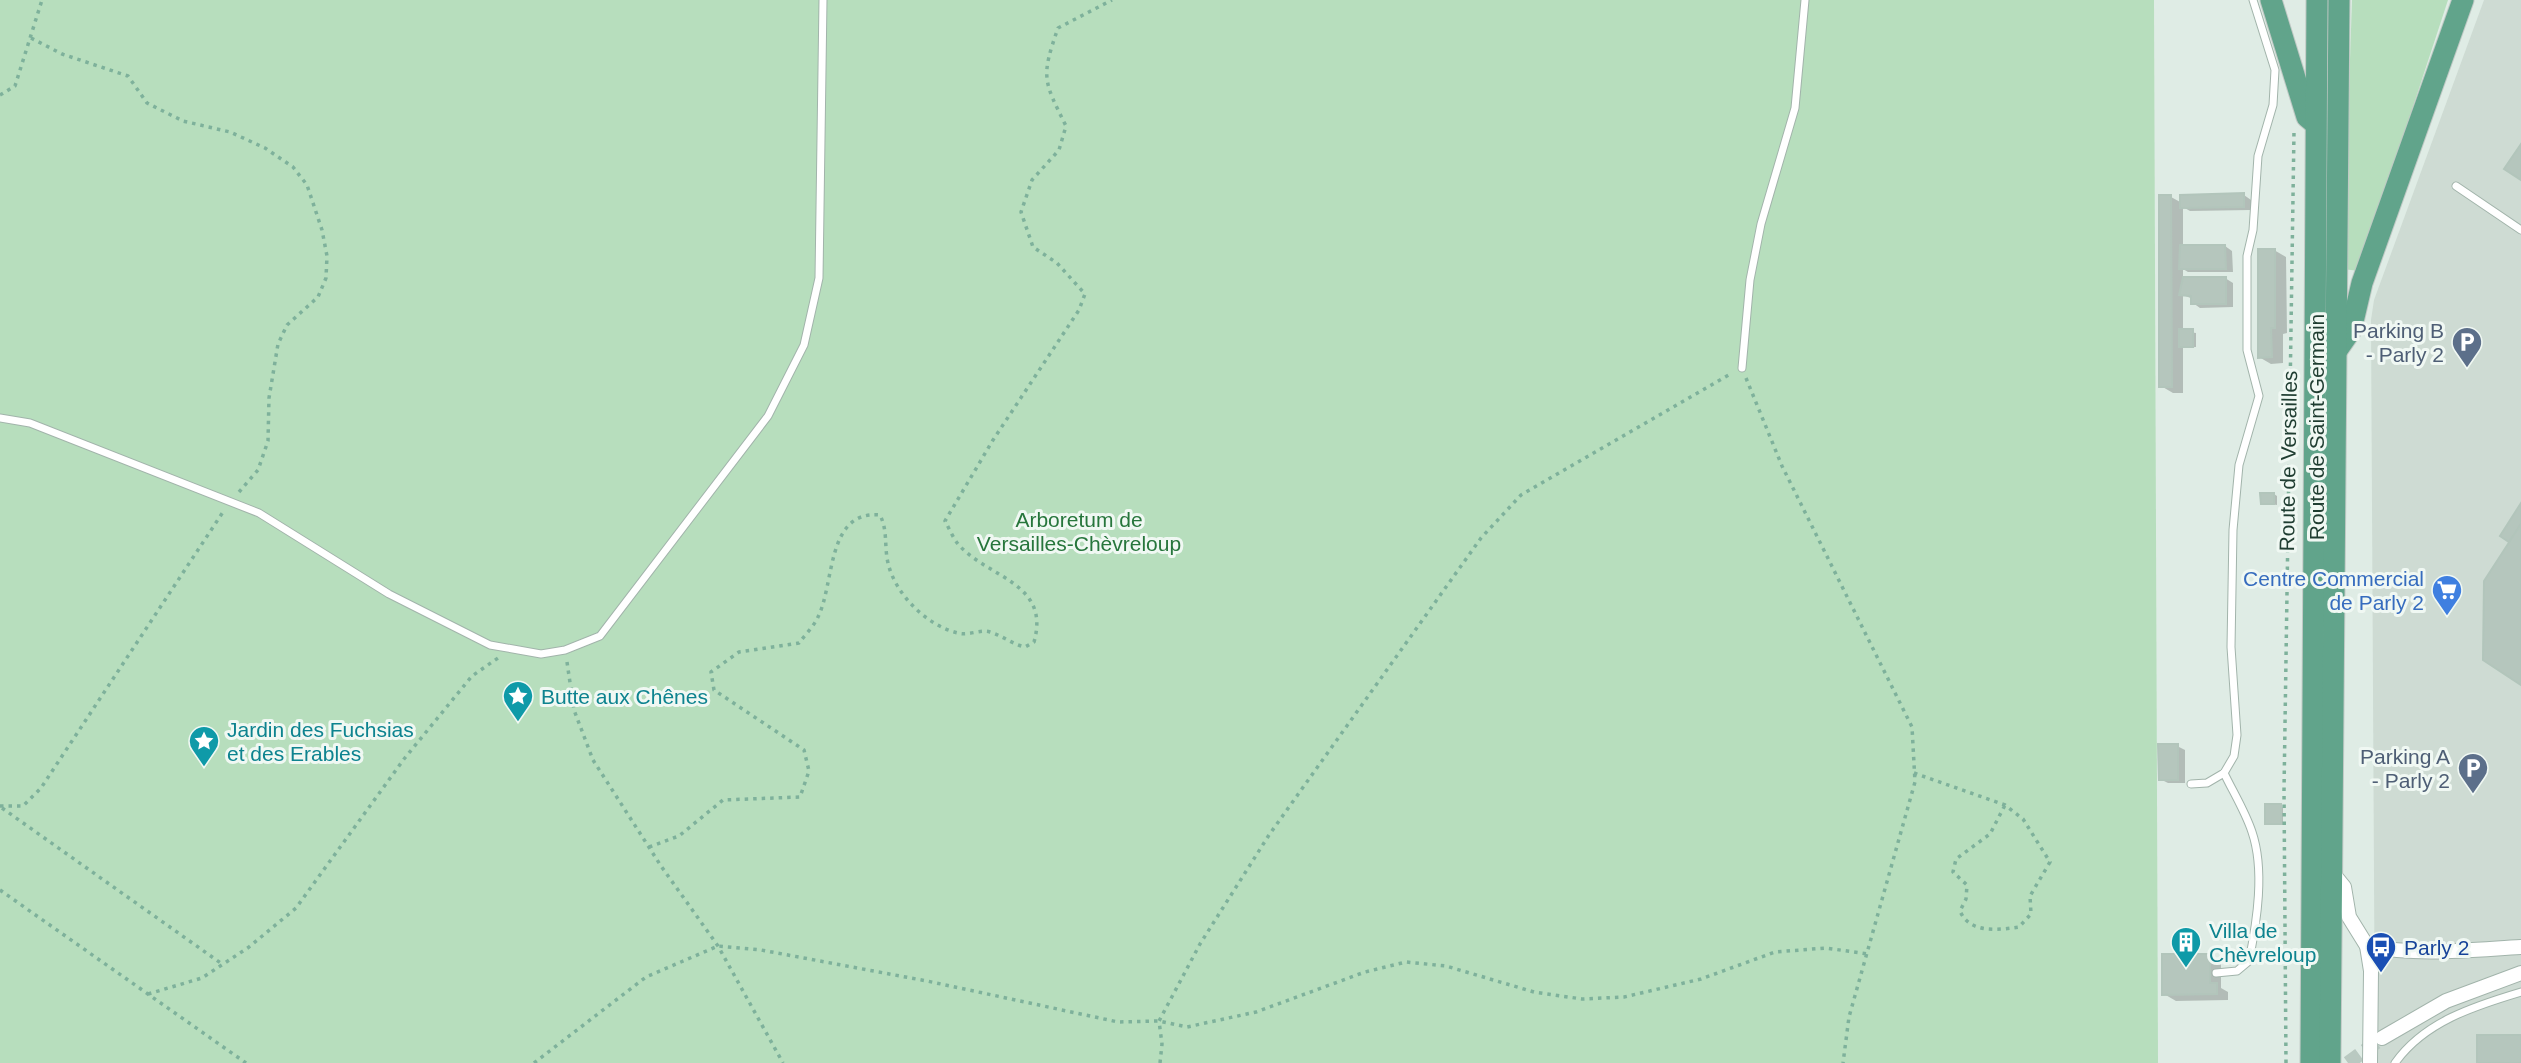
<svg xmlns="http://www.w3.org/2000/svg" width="2521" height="1063" viewBox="0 0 2521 1063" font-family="Helvetica,sans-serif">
<rect width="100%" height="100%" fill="#dfece5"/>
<polygon fill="#cedbd3" points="2484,0 2521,0 2521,1063 2375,1063 2371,320 2374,300"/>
<g fill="#b7debd">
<polygon points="0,0 2154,0 2158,1063 0,1063"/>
<polygon points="2352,0 2448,0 2359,271 2343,269"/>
</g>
<g fill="#0003">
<polygon points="2244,195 2251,200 2251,210 2190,211 2183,207 2183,247 2225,246 2232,251 2233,272 2188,272 2183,269 2183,279 2225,278 2233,283 2233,307 2200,308 2193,303 2193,299 2183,295 2183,331 2196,333 2196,347 2183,348 2183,393 2173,393 2161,386 2171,197 2182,203"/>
<polygon points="2274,250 2286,257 2287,333 2283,334 2283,363 2271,364 2259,357"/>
<polygon points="2274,494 2277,496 2277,505 2262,503"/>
<polygon points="2177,746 2185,750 2185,783 2168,783 2160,779"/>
<polygon points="2280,806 2283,808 2283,825 2267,823"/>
<polygon points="2209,956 2221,963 2221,988 2228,992 2228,1000 2176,1001 2164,994"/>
</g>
<g fill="#b5c6bd" stroke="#b2c5bb" stroke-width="2">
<polygon points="2521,144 2521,180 2504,169"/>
<polygon points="2244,193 2244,207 2180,208 2180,195"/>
<polygon points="2159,195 2171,195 2172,387 2159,387"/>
<polygon points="2180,245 2225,245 2226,269 2179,269"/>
<polygon points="2258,249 2275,249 2275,328 2271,328 2272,357 2258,358"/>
<polygon points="2183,277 2226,277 2226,304 2191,304 2191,296 2179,295"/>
<rect x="2179" y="329" width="14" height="18"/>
<polygon points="2260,493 2274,493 2274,504 2261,504"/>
<polygon points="2521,503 2521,524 2509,542 2500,536"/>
<polygon points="2521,524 2521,685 2483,660 2484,581"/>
<polygon points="2158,744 2178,744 2178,780 2159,780"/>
<rect x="2265" y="804" width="16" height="20"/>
<polygon points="2162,954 2210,954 2210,983 2217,983 2217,994 2162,995"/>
<rect x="2477" y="1035" width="44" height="28"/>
</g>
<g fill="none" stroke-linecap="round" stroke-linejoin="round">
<polyline stroke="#b9c9c1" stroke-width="14" stroke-dasharray="14 7" stroke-linecap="butt" points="2348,1063 2378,1041"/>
<g stroke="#a2b4ab" stroke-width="9">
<g id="lane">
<polyline points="2456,186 2521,230"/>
<polyline points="1742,368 1750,280 1761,224 1795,108 1805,0"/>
<polyline points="0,418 30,423 259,513 389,594 490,645 541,654 565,650 600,636 768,416 804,345 819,278 823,0"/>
<polyline points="2191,784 2207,783 2224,773 2234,756 2237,735 2231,647 2233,530 2239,465 2259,396 2247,350 2247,256 2253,230 2258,156 2273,105 2275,70 2253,0"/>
<path d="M 2216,973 L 2237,971 L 2249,961 C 2257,921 2265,870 2252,832 C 2245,811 2233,792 2224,773"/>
<path d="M 2395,1063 C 2424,1022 2474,1006 2521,992"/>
</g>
</g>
<g stroke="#a2b4ab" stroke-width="16">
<g id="street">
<polyline points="2331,871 2344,887 2349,917 2367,946 2371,971 2370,1063"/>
<path d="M 2367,946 C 2418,956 2470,950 2521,947"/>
<polyline points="2382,1038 2446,1001 2521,973"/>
</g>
</g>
<g stroke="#c0c9c5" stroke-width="23">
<g id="primary">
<polyline points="2271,0 2307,117 2313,122"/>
<polyline points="2335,353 2351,330 2362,283 2463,0"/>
<polyline points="2311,1063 2317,0"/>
<polyline points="2330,1063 2339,0"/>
</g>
</g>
<g stroke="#7eb19b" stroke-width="3.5" stroke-dasharray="3.5 5" stroke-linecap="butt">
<polyline points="31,38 62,54 128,76 147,103 183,121 230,132 265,148 293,167 307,185 322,230 327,256 326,278 318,297 287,325 278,344 269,398 268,441 258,470 239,492"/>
<polyline points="0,95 15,86 42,0"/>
<polyline points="1746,378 1782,466 1912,727 1915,782 1849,1017 1843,1063"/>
<polyline points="567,662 574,710 593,760 661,866 718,946 783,1063"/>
<path d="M 1914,773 L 2005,805 L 2023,819 L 2050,862 L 2030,896 L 2031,914 L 2019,927 C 1998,930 1970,934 1960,911 L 1966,899 L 1967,885 L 1953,872 L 1956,859 L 1990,834 L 2005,805"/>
<polyline points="0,806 23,806 41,788 223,512"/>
<polyline points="2,808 222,964"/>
<path d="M 649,847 L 679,836 L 723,800 L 800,797 L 809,771 L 804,750 L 714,690 L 711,672 L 739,652 L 799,643 C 805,635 814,626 818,617 C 835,583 826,510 880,515 C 888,531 884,546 888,563 C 895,594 927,626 958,633 C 968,636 981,629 990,632 C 1003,636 1012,644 1025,647 L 1034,642 C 1051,582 987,578 958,544 C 953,538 949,528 945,521 L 993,440 L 1079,310 L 1085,294 L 1057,263 L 1033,247 L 1021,212 L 1032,180 L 1059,150 L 1066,126 C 1043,80 1041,77 1058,28 L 1112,0"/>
<polyline points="0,890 246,1063"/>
<polyline points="148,994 202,978 249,947 296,908 404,759 472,676 498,658"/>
<polyline points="534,1063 646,977 718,946 761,950 927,981 1118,1022 1159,1021 1187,1027 1256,1012 1365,972 1406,962 1446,966 1534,992 1582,999 1624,997 1701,979 1775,952 1826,948 1868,954"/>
<polyline points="1160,1063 1162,1044 1159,1021 1200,944 1269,835 1481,538 1521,495 1732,373"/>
<polyline points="2286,1063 2284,791 2294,131"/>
</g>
<use href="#lane" stroke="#fff" stroke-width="7"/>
<use href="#street" stroke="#fff" stroke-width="14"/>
<use href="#primary" stroke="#61a48b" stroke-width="21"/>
</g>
<defs>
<g id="parking-pin" transform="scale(1.575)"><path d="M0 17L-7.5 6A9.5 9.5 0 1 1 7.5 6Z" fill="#5c6f8a" stroke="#f0f8f3"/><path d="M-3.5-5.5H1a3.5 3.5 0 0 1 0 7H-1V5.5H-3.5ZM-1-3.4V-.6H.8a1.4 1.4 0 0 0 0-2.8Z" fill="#fff"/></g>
<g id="supermarket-pin" transform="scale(1.575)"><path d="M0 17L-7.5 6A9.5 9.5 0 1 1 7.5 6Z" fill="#3f7fe0" stroke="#f0f8f3"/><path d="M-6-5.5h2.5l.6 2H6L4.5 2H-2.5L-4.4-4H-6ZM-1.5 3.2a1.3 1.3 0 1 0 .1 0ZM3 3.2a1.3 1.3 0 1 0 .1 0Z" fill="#fff"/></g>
<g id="sight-pin" transform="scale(1.575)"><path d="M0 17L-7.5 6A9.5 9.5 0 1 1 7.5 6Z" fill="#0f9aa8" stroke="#f0f8f3"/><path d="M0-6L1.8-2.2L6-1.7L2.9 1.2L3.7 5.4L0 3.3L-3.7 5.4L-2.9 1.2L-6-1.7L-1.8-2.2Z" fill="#fff"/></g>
<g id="building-pin" transform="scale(1.575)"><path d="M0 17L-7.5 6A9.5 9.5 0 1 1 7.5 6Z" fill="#0f9aa8" stroke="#f0f8f3"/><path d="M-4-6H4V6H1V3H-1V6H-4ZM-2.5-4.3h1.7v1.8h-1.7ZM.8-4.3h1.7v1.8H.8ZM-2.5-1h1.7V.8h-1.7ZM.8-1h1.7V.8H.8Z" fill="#fff"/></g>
<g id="bus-pin" transform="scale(1.575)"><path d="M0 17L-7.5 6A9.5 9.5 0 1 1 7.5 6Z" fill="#1a4fb4" stroke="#f0f8f3"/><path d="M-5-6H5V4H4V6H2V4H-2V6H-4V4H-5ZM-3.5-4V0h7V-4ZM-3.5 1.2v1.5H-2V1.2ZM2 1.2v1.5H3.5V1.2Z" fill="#fff"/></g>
</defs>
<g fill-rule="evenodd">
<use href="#parking-pin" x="2467" y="342"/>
<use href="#supermarket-pin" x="2447" y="590"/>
<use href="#sight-pin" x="518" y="696"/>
<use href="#sight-pin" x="204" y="741"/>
<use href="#parking-pin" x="2473" y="768"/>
<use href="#building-pin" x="2186" y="942"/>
<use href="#bus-pin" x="2381" y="947"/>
</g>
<g text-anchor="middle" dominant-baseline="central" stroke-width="6" stroke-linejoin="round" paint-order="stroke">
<g font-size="21" fill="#4e5e75" stroke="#f0f8f3" text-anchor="end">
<text x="2444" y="330">Parking B<tspan x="2444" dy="24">- Parly 2</tspan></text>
<text x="2450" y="756">Parking A<tspan x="2450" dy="24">- Parly 2</tspan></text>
</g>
<g font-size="21" fill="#1f3d31" stroke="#f0f8f3">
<text transform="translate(2316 427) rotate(-90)">Route de Saint-Germain</text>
<text transform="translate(2288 461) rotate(-89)">Route de Versailles</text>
</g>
<g font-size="21" fill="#27763c" stroke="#f0f8f3">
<text x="1079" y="519">Arboretum de<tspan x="1079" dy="24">Versailles-Chèvreloup</tspan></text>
</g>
<g font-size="21" fill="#366cbe" stroke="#f0f8f3" text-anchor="end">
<text x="2424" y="578">Centre Commercial<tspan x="2424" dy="24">de Parly 2</tspan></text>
</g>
<g font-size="21" fill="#0d838f" stroke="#f0f8f3" text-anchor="start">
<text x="541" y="696">Butte aux Chênes</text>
<text x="227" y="729">Jardin des Fuchsias<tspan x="227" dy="24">et des Erables</tspan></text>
<text x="2209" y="930">Villa de<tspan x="2209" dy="24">Chèvreloup</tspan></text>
</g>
<g font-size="21" fill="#164399" stroke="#f0f8f3" text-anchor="start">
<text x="2404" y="947">Parly 2</text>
</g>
</g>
</svg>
